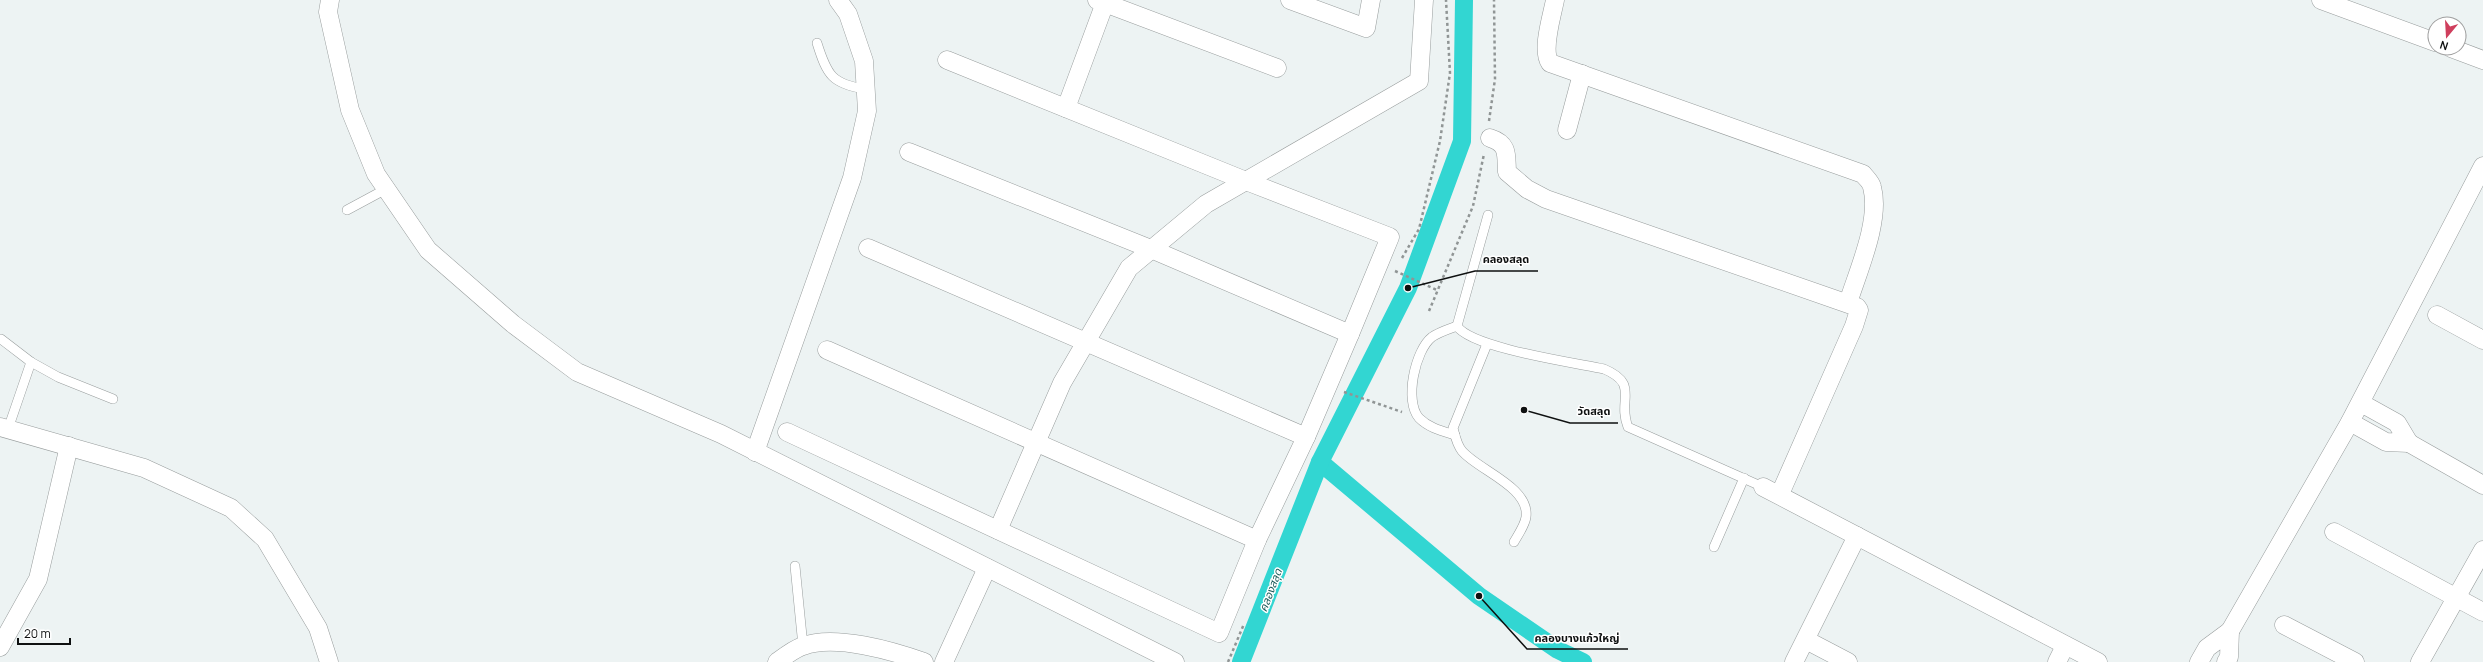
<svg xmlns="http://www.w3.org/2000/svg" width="2483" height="662" viewBox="0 0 2483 662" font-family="Manrope,'Noto Sans Thai',sans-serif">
<rect width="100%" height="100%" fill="#edf3f3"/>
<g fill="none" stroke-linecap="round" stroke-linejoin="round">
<g stroke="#32d6d2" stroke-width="18">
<polyline points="1320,462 1479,596 1558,650 1583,662"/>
<polyline points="1241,662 1320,462 1408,288 1462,141 1464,0"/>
</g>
<g stroke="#989d9d" stroke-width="10">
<g id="lane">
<path d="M 817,43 C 827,75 832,84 865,89"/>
<polyline points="347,210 386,189"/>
<path d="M 1488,215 L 1457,326 C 1471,348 1576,363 1604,369 C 1640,384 1617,400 1628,427 L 1763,487"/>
<polyline points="1,339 31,362 58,377 113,399"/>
<path d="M 1487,344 L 1453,428 C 1455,436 1457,445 1462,451 C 1478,470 1530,487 1526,517 C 1525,525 1518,535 1514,542"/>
<polyline points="8,429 31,362"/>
<path d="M 1455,435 C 1442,431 1429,428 1419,418 C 1404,401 1415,350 1432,337 C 1439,332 1449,329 1457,326"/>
<polyline points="1714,547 1744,478"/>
<polyline points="795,566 803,646"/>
</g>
</g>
<g stroke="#989d9d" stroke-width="19">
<g id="street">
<polyline points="330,0 328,12 350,110 376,174 428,250 513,324 577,372 721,434 1175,662"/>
<polyline points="1097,0 1277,68"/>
<polyline points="1290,0 1366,28 1371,0"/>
<path d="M 1555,0 C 1552,16 1541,50 1550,63 L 1863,174 C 1866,178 1871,182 1872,187 C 1881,220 1858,271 1848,303"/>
<polyline points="2321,0 2435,42"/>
<polyline points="2451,48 2483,60"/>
<polyline points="1066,108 1106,0"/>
<polyline points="1567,130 1582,74"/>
<path d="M 1490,138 C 1509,144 1506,155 1507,172 L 1527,189 L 1546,199 L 1857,307 L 1859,310 L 1854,326 L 1780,494"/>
<polyline points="909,152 1151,249 1350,334"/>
<polyline points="868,248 1306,437"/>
<polyline points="2437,315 2483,340"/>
<polyline points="827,350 1257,540"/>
<polyline points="2350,422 2386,442 2409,443 2397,423 2361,403"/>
<polyline points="0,427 144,468 231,508 265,539 318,628 329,662"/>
<polyline points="787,432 1219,633 1257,540 1306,437 1350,334 1390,237 1246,181 947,60"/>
<polyline points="2409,443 2483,485"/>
<polyline points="755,452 852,178 867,111 864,61 848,14 838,0"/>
<polyline points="1763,487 2098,662"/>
<polyline points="998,530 1062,383 1129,268 1206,204 1419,81 1424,0"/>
<polyline points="2334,532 2483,612"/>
<polyline points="2284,625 2355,662"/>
<polyline points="2230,631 2350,422 2483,166"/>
<polyline points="1806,640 1848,662"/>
<polyline points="0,647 38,579 69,446"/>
<path d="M 777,662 C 785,656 794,649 803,646 C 835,634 893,651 924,662"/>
<polyline points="944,662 987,568"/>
<polyline points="1794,662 1857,536"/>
<polyline points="2057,662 2065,646"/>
<polyline points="2199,662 2207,648 2230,631 2229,657 2226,662"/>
<polyline points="2420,662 2483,550"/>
</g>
</g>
<g stroke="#909595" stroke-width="2.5" stroke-dasharray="3 3" stroke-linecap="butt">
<polyline points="1489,121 1495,79 1494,0"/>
<polyline points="1402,258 1419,229 1440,141 1450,73 1446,0"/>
<polyline points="1395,271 1437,290"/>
<polyline points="1429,311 1473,206 1484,154"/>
<polyline points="1344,392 1402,412"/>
<polyline points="1228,662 1244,624"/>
</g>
<use href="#lane" stroke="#fff" stroke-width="9"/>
<use href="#street" stroke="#fff" stroke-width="18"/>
</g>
<g text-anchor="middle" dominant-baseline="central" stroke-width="3" stroke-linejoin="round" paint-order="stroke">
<g font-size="11" font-style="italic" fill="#185857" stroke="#fff">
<text transform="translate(1270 590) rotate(-69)">คลองสลุด</text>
</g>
</g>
<path fill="none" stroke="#0e1010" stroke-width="1.5" d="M1408 288L1475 271H1538M1524 410L1570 423H1618M1479 596L1527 649H1628"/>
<g fill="#0e1010" stroke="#fff" stroke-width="1.5">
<circle cx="1408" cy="288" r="4"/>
<circle cx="1524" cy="410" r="4"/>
<circle cx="1479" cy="596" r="4"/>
</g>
<g font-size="11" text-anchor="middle" font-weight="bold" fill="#0e1010" stroke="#fff" stroke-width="3" stroke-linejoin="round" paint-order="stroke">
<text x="1506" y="263">คลองสลุด</text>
<text x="1594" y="415">วัดสลุด</text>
<text x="1577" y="642">คลองบางแก้วใหญ่</text>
</g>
<g transform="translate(2447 36) rotate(198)"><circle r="19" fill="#ffffff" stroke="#9f9f9f"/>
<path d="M0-3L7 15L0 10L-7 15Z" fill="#cf3f5d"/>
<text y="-6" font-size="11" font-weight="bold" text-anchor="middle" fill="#0e1010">N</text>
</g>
<path d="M18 638v6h52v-6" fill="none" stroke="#0e1010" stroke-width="2"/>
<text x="24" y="638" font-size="12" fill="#0e1010" stroke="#ffffff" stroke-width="3" paint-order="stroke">20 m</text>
</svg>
